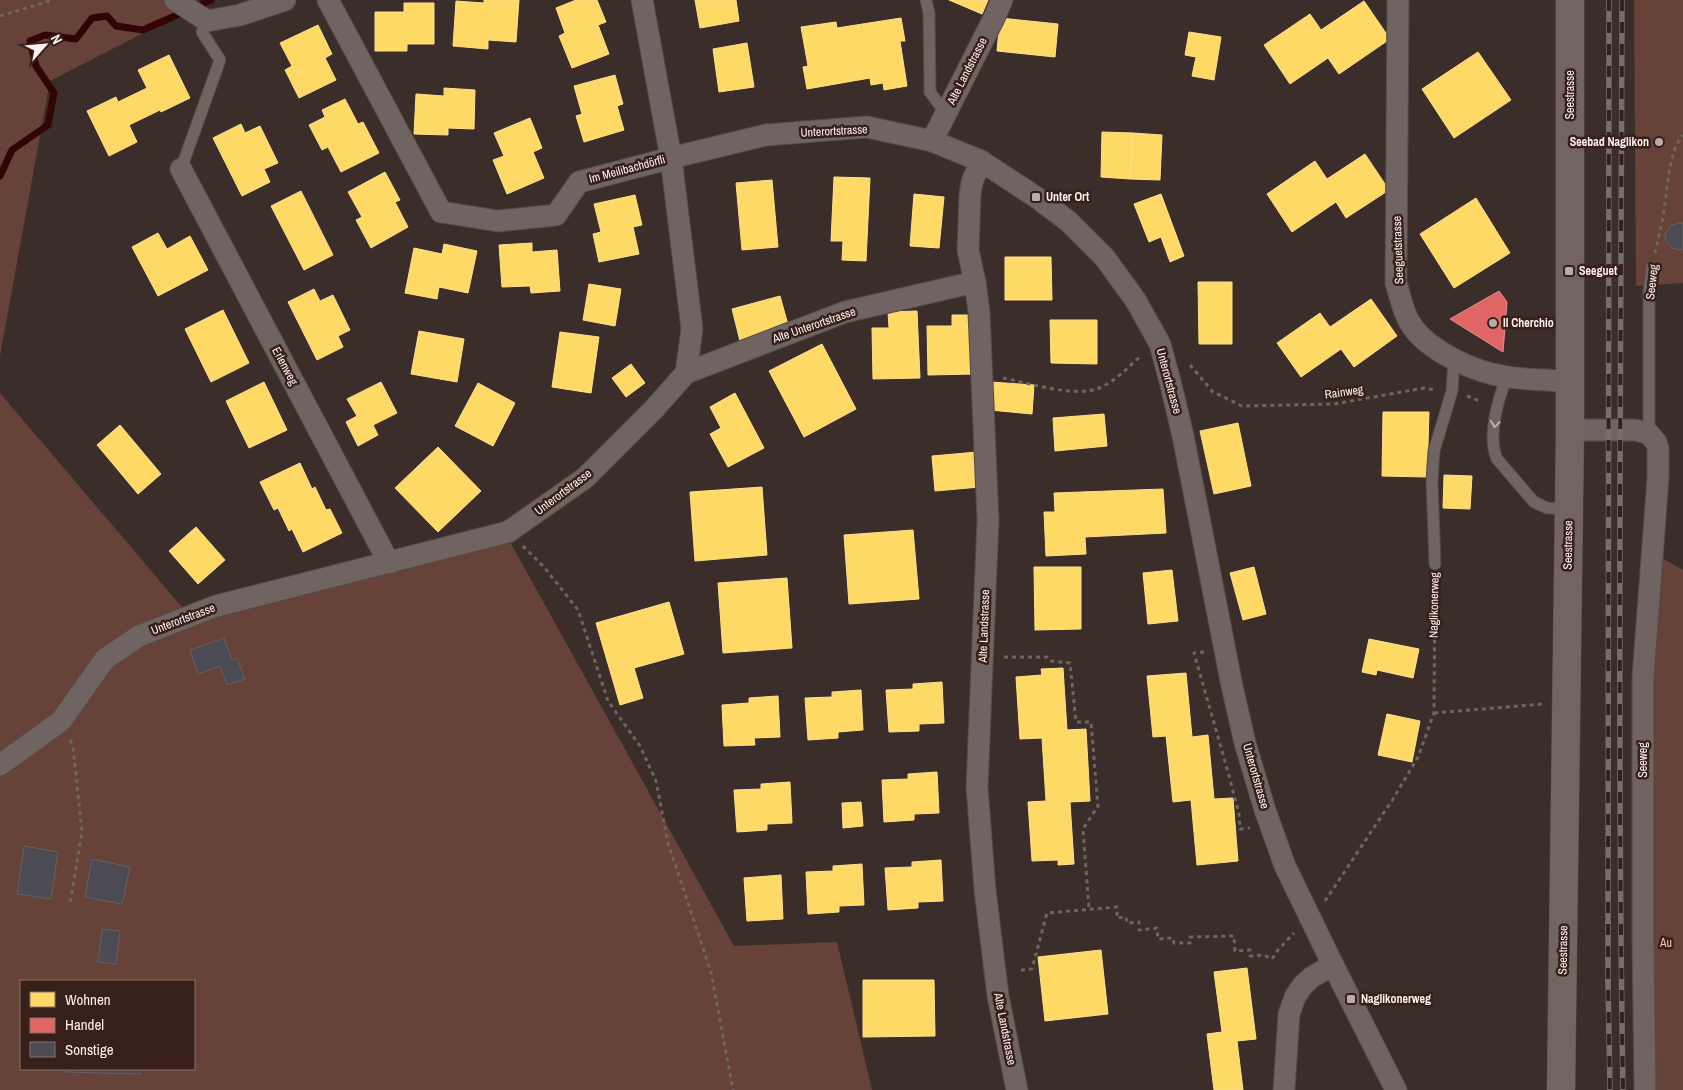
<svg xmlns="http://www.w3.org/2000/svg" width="1683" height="1090" viewBox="0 0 1683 1090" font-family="'Archivo Narrow',sans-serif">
<rect width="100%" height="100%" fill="#3b2e2a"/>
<g fill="#674238" fill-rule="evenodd">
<polygon points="0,0 176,0 190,9 50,81 0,356"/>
<polygon points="1634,0 1683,0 1683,283 1636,286"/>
<path d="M 0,393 L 193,620 L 509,540 L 734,946 L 837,942 L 872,1090 L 0,1090 ZM 21,981 L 194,981 L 194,1069 L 21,1069 Z"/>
<polygon points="1652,552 1683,570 1683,1090 1645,1090"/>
</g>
<g fill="#ffd966" stroke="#ffe08e">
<polygon points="484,0 519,0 516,42 488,40 488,49 453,46 456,1 484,3"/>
<polygon points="576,0 597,0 606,22 598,25 609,54 572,68 559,36 565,33 556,8"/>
<polygon points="695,0 736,0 739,21 700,28"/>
<polygon points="949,0 988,0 982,14"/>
<polygon points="1364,1 1390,39 1339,74 1328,58 1290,84 1264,45 1310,14 1321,30"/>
<polygon points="404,3 434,3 434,44 407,44 407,51 375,51 375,12 404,12"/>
<polygon points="901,18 905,41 900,41 907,86 884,90 883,83 871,85 870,78 807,89 803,67 808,66 801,27 836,22 837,28"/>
<polygon points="1000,18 1058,24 1055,57 997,51"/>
<polygon points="318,25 332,54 325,58 336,80 299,98 285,70 292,66 280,43"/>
<polygon points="1189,32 1221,37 1214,80 1192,76 1196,57 1185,55"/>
<polygon points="747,43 754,87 719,92 713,49"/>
<polygon points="1478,52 1511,100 1454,138 1422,89"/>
<polygon points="169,55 190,98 161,112 160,110 129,125 137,142 109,156 87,111 116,97 118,102 147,88 138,70"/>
<polygon points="615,75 623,104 617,106 624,130 584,142 576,116 582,114 574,86"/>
<polygon points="444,88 475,90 474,129 448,128 448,135 414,134 416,94 444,96"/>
<polygon points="345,99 358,124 363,122 379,153 341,172 328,147 322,150 309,125 325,117 322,110"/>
<polygon points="530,118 542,148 533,152 544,178 507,194 493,160 504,156 494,133"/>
<polygon points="241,124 245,133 260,126 278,163 264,169 270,182 242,196 213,138"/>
<polygon points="1102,132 1133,133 1130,179 1101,177"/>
<polygon points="1133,133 1162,135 1160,180 1130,179"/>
<polygon points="1365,154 1389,190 1346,218 1336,202 1292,232 1267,194 1315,161 1327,179"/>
<polygon points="385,172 400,200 395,202 408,227 371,248 356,220 362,217 348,192"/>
<polygon points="834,177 870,178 866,261 842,260 843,241 831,241"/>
<polygon points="772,180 778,247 742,250 736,183"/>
<polygon points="301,191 333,255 304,270 271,206"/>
<polygon points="914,194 944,197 939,248 910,246"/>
<polygon points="1161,194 1184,256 1170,262 1161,237 1149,242 1134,204"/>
<polygon points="635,195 642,225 633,227 639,254 599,262 593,234 601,232 594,204"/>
<polygon points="1476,198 1510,253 1454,288 1420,234"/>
<polygon points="158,233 167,249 190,236 208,270 158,296 132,247"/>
<polygon points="532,243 532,252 557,250 560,291 531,293 530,286 502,287 499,245"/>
<polygon points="444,244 477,251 468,293 439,287 437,299 405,293 414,248 442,254"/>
<polygon points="1005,257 1051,257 1052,300 1005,300"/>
<polygon points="1198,282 1232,282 1232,344 1199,344"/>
<polygon points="589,284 621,289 615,326 583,320"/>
<polygon points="314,289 320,301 333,295 350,330 338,336 343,347 317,360 288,302"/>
<polygon points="780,296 790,332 741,345 732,309"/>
<polygon points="1371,299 1397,336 1354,367 1341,349 1301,377 1277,343 1320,313 1330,327"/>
<polygon points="223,310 249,363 211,382 185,329"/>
<polygon points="917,311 920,378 873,379 872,328 889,328 888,312"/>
<polygon points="952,315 972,315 974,374 928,375 927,326 952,326"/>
<polygon points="1050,320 1097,320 1097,364 1051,363"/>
<polygon points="419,331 464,339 457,382 411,374"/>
<polygon points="560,332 599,337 591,393 552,387"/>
<polygon points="822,344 856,409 804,437 769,371"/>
<polygon points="631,364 645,383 626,397 612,378"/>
<polygon points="264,382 287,430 249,448 226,401"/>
<polygon points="381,382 397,413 373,425 378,435 358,446 346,422 357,416 347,399"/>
<polygon points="991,382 1034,385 1032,414 990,410"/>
<polygon points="478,383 515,403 493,446 455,426"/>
<polygon points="735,393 764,448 728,467 710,434 721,428 710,407"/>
<polygon points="1383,412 1429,412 1427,477 1382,476"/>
<polygon points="1104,414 1107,446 1055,451 1053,418"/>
<polygon points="1238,423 1251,486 1214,494 1200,431"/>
<polygon points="120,425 161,474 138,494 97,445"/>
<polygon points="438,447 481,491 438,532 395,488"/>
<polygon points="977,452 980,487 935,491 932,456"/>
<polygon points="300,463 312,489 315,487 326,510 330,509 342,533 303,552 292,529 289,531 278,508 274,510 260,482"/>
<polygon points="1444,475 1472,476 1470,509 1443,508"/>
<polygon points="762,487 767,555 695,561 690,492"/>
<polygon points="1163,489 1166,533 1085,537 1086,554 1046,556 1044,512 1055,512 1054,493"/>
<polygon points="196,527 225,560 198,584 169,551"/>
<polygon points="913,530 919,599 849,604 844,535"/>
<polygon points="1034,567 1081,567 1081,629 1035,630"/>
<polygon points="1254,567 1266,614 1243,620 1230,573"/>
<polygon points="1172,570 1178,621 1148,624 1143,573"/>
<polygon points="787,578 792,648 723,653 718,583"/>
<polygon points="669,602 684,654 634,668 643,698 620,705 596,623"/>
<polygon points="1369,639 1419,649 1413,678 1377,670 1376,675 1362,672"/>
<polygon points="1063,668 1067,730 1086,729 1090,801 1070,802 1074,864 1058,865 1058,860 1032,861 1028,802 1046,801 1042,738 1020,739 1016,677 1042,675 1041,669"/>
<polygon points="1186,673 1192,737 1208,735 1214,799 1233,798 1238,861 1197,865 1191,800 1173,802 1166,736 1153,737 1147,676"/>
<polygon points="942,682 944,723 919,724 919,731 889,732 886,690 913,689 913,684"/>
<polygon points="861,690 863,730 838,732 838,738 808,740 805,698 832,697 832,692"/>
<polygon points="778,696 780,737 754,738 755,745 724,746 722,705 749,703 749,698"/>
<polygon points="1387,714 1420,721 1412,762 1378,755"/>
<polygon points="937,772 939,813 914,814 914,820 884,822 882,780 908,779 908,774"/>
<polygon points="790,782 792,823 767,824 767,830 737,832 734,790 761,789 761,784"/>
<polygon points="861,802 863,826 843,828 842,803"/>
<polygon points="941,860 943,901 918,902 918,908 888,910 885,868 912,867 912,862"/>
<polygon points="862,864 864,905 839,906 839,912 808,914 806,872 833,871 833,866"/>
<polygon points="781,875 783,919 747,921 744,878"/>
<polygon points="1101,950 1108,1014 1045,1021 1038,957"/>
<polygon points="1247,968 1256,1039 1237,1041 1243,1090 1214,1090 1207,1034 1222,1032 1214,972"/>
<polygon points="863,980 934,980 935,1036 863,1037"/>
</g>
<polygon fill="#e06666" stroke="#e98f8e" points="1499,291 1507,302 1503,352 1450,319"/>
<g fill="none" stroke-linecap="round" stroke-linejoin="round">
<polyline stroke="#300504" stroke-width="7" points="0,176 12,150 48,125 54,93 36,66 30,41 45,35 76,39 92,18 107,16 116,26 143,30 211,0"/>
</g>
<g fill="#4c4b54" stroke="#646164">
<polygon points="1679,223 1683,223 1683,249 1681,250 1672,248 1666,241 1665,237 1666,233 1671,225"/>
<polygon points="224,638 232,660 237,658 245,679 227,685 220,666 198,674 190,650"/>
<polygon points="24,846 58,852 51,899 17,894"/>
<polygon points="92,859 130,867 122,904 85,897"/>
<polygon points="102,929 120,931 116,964 98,962"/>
<polygon points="65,1069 140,1069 140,1074 65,1072"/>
</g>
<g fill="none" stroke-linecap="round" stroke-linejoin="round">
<g stroke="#564a47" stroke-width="13">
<g id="lane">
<polyline points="926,0 929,13 930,92 946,114"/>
<polyline points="181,169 220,60 202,32 207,21"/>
<path d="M 1507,377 C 1498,399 1487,436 1497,459 L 1534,502 L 1547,508 L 1569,509"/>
<polyline points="1649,434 1649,291 1652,267"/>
<polyline points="1435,564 1432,482 1434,451 1452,391 1454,360"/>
</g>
</g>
<g stroke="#564a47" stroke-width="23">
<g id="street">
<polyline points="175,0 207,21 240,15 285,0"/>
<polyline points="328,0 441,212 498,221 556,215 579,182 671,158 642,0"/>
<path d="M 1398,0 L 1396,283 C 1400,295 1403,312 1410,323 C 1427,351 1476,373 1508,377 C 1528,380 1548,380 1569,381"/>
<polyline points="932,141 994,18 1002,0"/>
<polyline points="981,161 972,182 970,195 968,250 975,282 979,312 988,520 977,787 985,890 998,996 1017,1090"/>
<polyline points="181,169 389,563"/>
<polyline points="686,373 845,312 975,282"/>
<polyline points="1570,430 1636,430 1649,434 1656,442 1658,448 1658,478 1643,677 1643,940 1645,1090"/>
<polyline points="0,765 61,721 105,659 139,636 216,606 508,532 585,478 654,409 686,373 692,329 671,158 766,135 867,127 932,141 981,161 1036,197 1068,221 1105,258 1136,301 1160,344 1171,385 1183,436 1232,686 1245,743 1265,810 1285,866 1333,965 1396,1090"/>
<polyline points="1284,1090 1289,1014 1295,997 1303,985 1312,977 1333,965"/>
</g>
</g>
<g stroke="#564a47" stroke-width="29">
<polyline id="primary" points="1561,1090 1570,430 1570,0"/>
</g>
<g stroke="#6e6561" stroke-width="3" stroke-dasharray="4 4" stroke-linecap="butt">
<polyline points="0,16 53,0"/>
<path d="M 1655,253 C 1658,239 1662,225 1664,210 C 1668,187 1668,153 1683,135"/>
<polyline points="1190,365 1213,392 1242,406 1334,404 1424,388 1436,390"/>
<path d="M 1003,378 C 1029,383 1075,398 1099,388 C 1116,381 1128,367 1142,355"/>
<polyline points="1467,396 1482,402"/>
<polyline points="523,546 544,567 578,610 608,701 640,746 656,781 668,843 711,972 733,1090"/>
<polyline points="1204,652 1194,653 1228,772 1239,814 1240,829 1250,828"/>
<polyline points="1004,657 1047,657 1051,661 1070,663 1076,722 1091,722 1098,806 1083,829 1089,909"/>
<polyline points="1434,713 1543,704"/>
<polyline points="70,740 73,746 82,832 70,903"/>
<polyline points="1325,901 1393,799 1418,757 1434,713 1435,580"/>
<polyline points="1021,970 1032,969 1047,913 1117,907 1117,918 1126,917 1127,923 1139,922 1139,930 1157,928 1158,939 1173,938 1174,943 1190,943 1190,937 1234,936 1235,951 1250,950 1250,956 1264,955 1272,959 1278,950 1294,933"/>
</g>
<use href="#lane" stroke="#6f6461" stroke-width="11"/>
<use href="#street" stroke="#6f6461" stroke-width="21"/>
<use href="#primary" stroke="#726461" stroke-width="28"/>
<g stroke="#776d6a" stroke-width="5.5">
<g id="rail">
<polyline points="1609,0 1608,982 1610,1090"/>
<path d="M 1622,0 C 1621,363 1617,727 1623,1090"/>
</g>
</g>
<use href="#rail" stroke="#372019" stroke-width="4" stroke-dasharray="11" stroke-linecap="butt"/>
</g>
<defs><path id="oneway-chevron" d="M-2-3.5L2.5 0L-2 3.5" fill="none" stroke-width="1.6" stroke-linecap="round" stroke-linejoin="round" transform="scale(1.25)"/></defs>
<use stroke="#beb1ad" href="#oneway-chevron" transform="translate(1495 424) rotate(96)"/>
<g fill="#baaca8" stroke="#372019" stroke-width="2">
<circle cx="1659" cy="142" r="5"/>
<rect x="1031" y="192" width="10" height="10" rx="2.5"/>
<rect x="1564" y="266" width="10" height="10" rx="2.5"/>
<circle cx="1493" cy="323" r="5"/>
<rect x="1346" y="994" width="10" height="10" rx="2.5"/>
</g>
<g text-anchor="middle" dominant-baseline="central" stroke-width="5" stroke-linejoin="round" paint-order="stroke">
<g font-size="12" fill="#fef0ec" stroke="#372019">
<text transform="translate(967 71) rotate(-63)">Alte Landstrasse</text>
<text transform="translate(1570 95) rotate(-90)">Seestrasse</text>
<text transform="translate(834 131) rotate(-3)">Unterortstrasse</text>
<text transform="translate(627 169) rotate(-15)">Im Meilibachdörfli</text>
<text transform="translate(1398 250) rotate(-92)">Seeguetstrasse</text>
<text transform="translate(1652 282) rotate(-84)">Seeweg</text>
<text transform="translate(814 325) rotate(-19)">Alte Unterortstrasse</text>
<text transform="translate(285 366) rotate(62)">Erlenweg</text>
<text transform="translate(1169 381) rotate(75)">Unterortstrasse</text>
<text transform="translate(1344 392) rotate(-8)">Rainweg</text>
<text transform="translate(563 492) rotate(-37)">Unterortstrasse</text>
<text transform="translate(1568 545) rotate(-89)">Seestrasse</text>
<text transform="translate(1434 605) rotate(-89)">Naglikonerweg</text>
<text transform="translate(183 619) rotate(-21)">Unterortstrasse</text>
<text transform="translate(984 626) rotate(-88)">Alte Landstrasse</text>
<text transform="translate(1643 760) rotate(-90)">Seeweg</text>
<text transform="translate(1256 776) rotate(74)">Unterortstrasse</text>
<text transform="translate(1563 950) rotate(-89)">Seestrasse</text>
<text transform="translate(1005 1029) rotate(79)">Alte Landstrasse</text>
</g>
<g font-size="12" font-weight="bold" fill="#fef0ec" stroke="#372019" text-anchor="start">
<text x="1649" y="142" text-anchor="end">Seebad Naglikon</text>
<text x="1046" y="197">Unter Ort</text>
<text x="1579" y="271">Seeguet</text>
<text x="1503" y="323">Il Cherchio</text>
<text x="1361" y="999">Naglikonerweg</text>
</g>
<g font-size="12" fill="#f6ccbf" stroke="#372019">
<text x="1666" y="943">Au</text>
</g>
</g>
<rect x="20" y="980" width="175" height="90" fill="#372019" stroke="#87736d"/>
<rect x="30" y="992" width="25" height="15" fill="#ffd966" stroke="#87736d"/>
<text x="65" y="1005" font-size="15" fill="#fef0ec">Wohnen</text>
<rect x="30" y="1018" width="25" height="15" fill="#e06666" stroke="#87736d"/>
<text x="65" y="1030" font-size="15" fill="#fef0ec">Handel</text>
<rect x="30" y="1042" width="25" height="15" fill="#4c4b54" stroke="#87736d"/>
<text x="65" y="1055" font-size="15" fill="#fef0ec">Sonstige</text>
<g transform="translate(45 45) rotate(63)" stroke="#372019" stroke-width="4" paint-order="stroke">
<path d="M0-4L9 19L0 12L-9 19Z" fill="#fef0ec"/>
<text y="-8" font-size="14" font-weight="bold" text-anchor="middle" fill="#fef0ec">N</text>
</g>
</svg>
